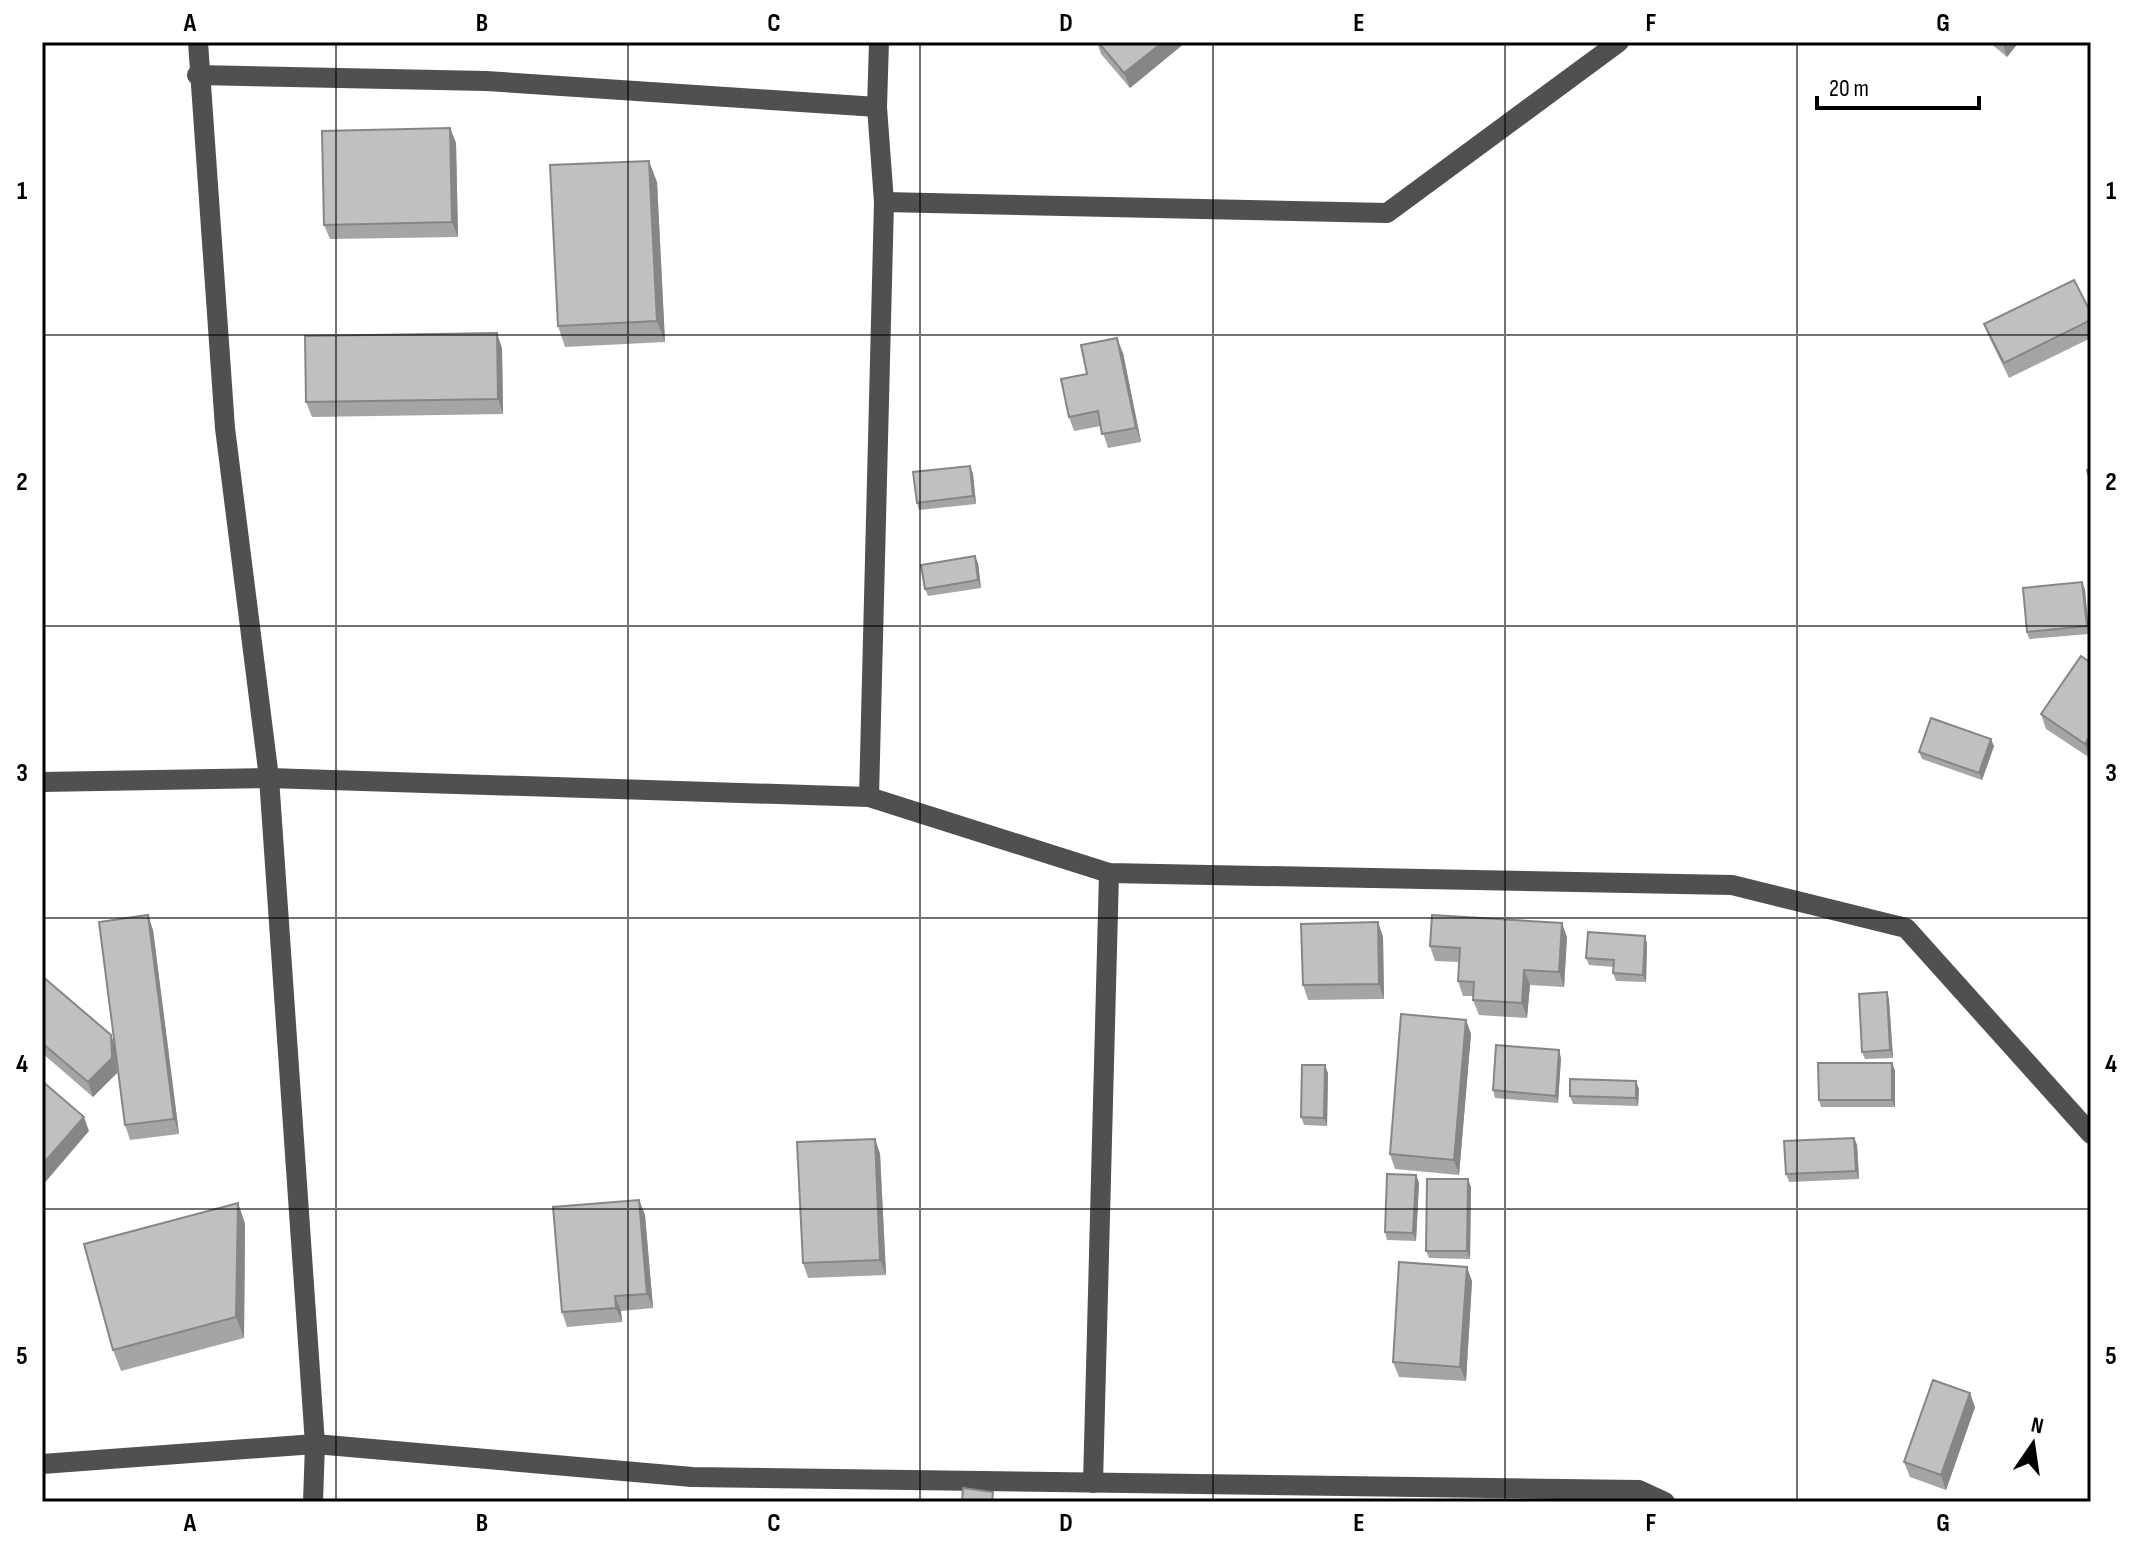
<svg xmlns="http://www.w3.org/2000/svg" width="2133" height="1544" viewBox="0 0 2133 1544" font-family="'Sofia Sans Condensed',sans-serif">
<rect width="100%" height="100%" fill="#fff"/>
<g fill="none" stroke-linecap="round" stroke-linejoin="round">
<g stroke="#505050" stroke-width="20">
<polyline points="198,42 225,428 269,778 315,1444 313,1502"/>
<polyline points="197,75 486,81 877,107"/>
<polyline points="884,202 1387,213 1619,42"/>
<polyline points="42,782 269,778 869,797 1109,873 1732,885 1906,928 2091,1134"/>
<polyline points="869,797 884,202 877,107 879,42"/>
<polyline points="42,1464 315,1444 692,1477 1639,1490 1665,1502"/>
<polyline points="1093,1483 1109,873"/>
</g>
</g>
<g fill="#a5a5a5">
<polygon points="1097,42 1186,42 1130,88 1101,54"/>
<polygon points="1989,42 2019,42 2007,57"/>
<polygon points="450,128 456,143 458,237 330,239 324,225"/>
<polygon points="657,182 665,342 565,347 558,326"/>
<polygon points="2091,313 2091,338 2009,378 1990,339 1984,324"/>
<polygon points="502,348 503,414 312,417 306,402"/>
<polygon points="1123,353 1141,442 1108,448 1101,426 1074,431 1069,417 1087,374"/>
<polygon points="970,466 973,474 976,504 919,510 917,503"/>
<polygon points="978,563 981,588 928,596 925,589"/>
<polygon points="2082,582 2085,590 2089,634 2029,639 2027,632"/>
<polygon points="2081,656 2090,758 2046,729 2041,714"/>
<polygon points="1994,746 1982,780 1922,759 1919,752"/>
<polygon points="1378,922 1383,937 1384,999 1308,1000 1303,985"/>
<polygon points="153,930 179,1134 130,1140 125,1125 117,1059 117,1073 93,1097 42,1053 42,976 111,1035 115,1046"/>
<polygon points="1567,937 1564,987 1530,985 1527,1018 1479,1015 1473,1000 1473,996 1463,996 1458,981 1459,962 1435,961 1430,946"/>
<polygon points="1647,943 1646,982 1616,981 1613,973 1614,967 1589,965 1586,958"/>
<polygon points="1887,992 1889,1000 1893,1058 1865,1059 1862,1052"/>
<polygon points="1466,1020 1471,1034 1459,1175 1395,1169 1390,1154"/>
<polygon points="1561,1058 1558,1103 1495,1098 1493,1090"/>
<polygon points="1892,1063 1895,1071 1895,1107 1821,1107 1819,1100"/>
<polygon points="1328,1073 1327,1126 1304,1125 1301,1117"/>
<polygon points="1639,1089 1638,1106 1573,1104 1570,1096"/>
<polygon points="1854,1138 1857,1145 1859,1179 1789,1182 1786,1174"/>
<polygon points="875,1139 880,1154 886,1275 808,1278 803,1263"/>
<polygon points="1416,1175 1419,1183 1416,1241 1387,1240 1385,1232"/>
<polygon points="1471,1187 1470,1259 1429,1258 1426,1251"/>
<polygon points="639,1200 645,1215 653,1308 621,1311 622,1322 567,1327 562,1312"/>
<polygon points="238,1203 245,1224 244,1338 121,1371 113,1350"/>
<polygon points="1472,1281 1466,1381 1399,1377 1393,1362"/>
<polygon points="1975,1407 1946,1490 1910,1477 1904,1462"/>
</g>
<g fill="#868686">
<polygon points="1163,42 1186,42 1130,88 1124,73"/>
<polygon points="2002,42 2019,42 2007,57"/>
<polygon points="450,128 456,143 458,237 452,222"/>
<polygon points="649,161 657,182 665,342 657,321"/>
<polygon points="497,333 502,348 503,414 498,399"/>
<polygon points="1117,338 1123,353 1141,442 1136,428"/>
<polygon points="970,466 973,474 976,504 973,496"/>
<polygon points="975,556 978,563 981,588 978,580"/>
<polygon points="2082,582 2085,590 2089,634 2087,626"/>
<polygon points="2091,734 2091,757 2090,758 2085,744"/>
<polygon points="1991,739 1994,746 1982,780 1979,773"/>
<polygon points="148,915 153,930 179,1134 174,1119"/>
<polygon points="1378,922 1383,937 1384,999 1379,984"/>
<polygon points="1562,923 1567,937 1564,987 1559,972"/>
<polygon points="1645,936 1647,943 1646,982 1643,975"/>
<polygon points="1524,970 1530,985 1527,1018 1522,1003"/>
<polygon points="1887,992 1889,1000 1893,1058 1890,1050"/>
<polygon points="1466,1020 1471,1034 1459,1175 1454,1160"/>
<polygon points="111,1035 116,1050 117,1073 93,1097 88,1082"/>
<polygon points="1559,1050 1561,1058 1558,1103 1556,1096"/>
<polygon points="1892,1063 1895,1071 1895,1107 1892,1100"/>
<polygon points="1325,1065 1328,1073 1327,1126 1324,1118"/>
<polygon points="1636,1081 1639,1089 1638,1106 1636,1098"/>
<polygon points="84,1117 89,1131 42,1186 42,1165"/>
<polygon points="1854,1138 1857,1145 1859,1179 1856,1171"/>
<polygon points="875,1139 880,1154 886,1275 880,1260"/>
<polygon points="1416,1175 1419,1183 1416,1241 1413,1233"/>
<polygon points="1468,1179 1471,1187 1470,1259 1467,1251"/>
<polygon points="639,1200 645,1215 653,1308 647,1294"/>
<polygon points="238,1203 245,1224 244,1338 236,1317"/>
<polygon points="1467,1267 1472,1281 1466,1381 1460,1367"/>
<polygon points="615,1296 621,1311 622,1322 616,1308"/>
<polygon points="1970,1393 1975,1407 1946,1490 1941,1475"/>
</g>
<g fill="#c0c0c0" stroke="#868686" stroke-width="2">
<polygon points="1098,42 1163,42 1124,73"/>
<polygon points="450,128 452,222 324,225 322,131"/>
<polygon points="649,161 657,321 558,326 550,165"/>
<polygon points="2074,280 2091,313 2091,320 2004,363 1984,324"/>
<polygon points="497,333 498,399 306,402 305,336"/>
<polygon points="1117,338 1136,428 1102,434 1098,411 1069,417 1061,379 1087,374 1081,345"/>
<polygon points="970,466 973,496 917,503 913,472"/>
<polygon points="2091,469 2091,484 2087,470"/>
<polygon points="975,556 978,580 925,589 921,565"/>
<polygon points="2082,582 2087,626 2027,632 2023,588"/>
<polygon points="2081,656 2091,663 2091,734 2085,744 2041,714"/>
<polygon points="1931,718 1991,739 1979,773 1919,752"/>
<polygon points="148,915 174,1119 125,1125 99,922"/>
<polygon points="1432,915 1562,923 1559,972 1524,970 1522,1003 1473,1000 1474,982 1458,981 1460,948 1430,946"/>
<polygon points="1378,922 1379,984 1303,985 1301,924"/>
<polygon points="1588,932 1645,936 1643,975 1613,973 1614,960 1586,958"/>
<polygon points="42,976 111,1035 112,1058 88,1082 42,1043"/>
<polygon points="1887,992 1890,1050 1862,1052 1859,994"/>
<polygon points="1401,1014 1466,1020 1454,1160 1390,1154"/>
<polygon points="1496,1045 1559,1050 1556,1096 1493,1090"/>
<polygon points="1818,1063 1892,1063 1892,1100 1819,1100"/>
<polygon points="1302,1065 1325,1065 1324,1118 1301,1117"/>
<polygon points="1570,1079 1636,1081 1636,1098 1570,1096"/>
<polygon points="42,1081 84,1117 42,1165"/>
<polygon points="1854,1138 1856,1171 1786,1174 1784,1141"/>
<polygon points="875,1139 880,1260 803,1263 797,1142"/>
<polygon points="1387,1174 1416,1175 1413,1233 1385,1232"/>
<polygon points="1427,1179 1468,1179 1467,1251 1426,1251"/>
<polygon points="639,1200 647,1294 615,1296 616,1308 562,1312 553,1207"/>
<polygon points="238,1203 236,1317 113,1350 84,1244"/>
<polygon points="1399,1262 1467,1267 1460,1367 1393,1362"/>
<polygon points="1933,1380 1970,1393 1941,1475 1904,1462"/>
<polygon points="963,1488 993,1492 992,1502 962,1502"/>
</g>
<path fill="none" stroke="#000" stroke-width="2" stroke-opacity="0.55" d="M 336,42 L 336,1502M 628,42 L 628,1502M 920,42 L 920,1502M 1213,42 L 1213,1502M 1505,42 L 1505,1502M 1797,42 L 1797,1502M 42,335 L 2091,335M 42,626 L 2091,626M 42,918 L 2091,918M 42,1209 L 2091,1209"/>
<rect width="2133" height="1544" fill="none" stroke="#ffffff" stroke-width="88"/>
<g transform="translate(2033 1444) rotate(13)" stroke="#ffffff" stroke-width="6" paint-order="stroke">
<path d="M0-6L14 30L0 20L-14 30Z" fill="#000000"/>
<text y="-12" font-size="22" font-weight="bold" text-anchor="middle" fill="#000000">N</text>
</g>
<path d="M1817 96v12h162v-12" fill="none" stroke="#000000" stroke-width="4"/>
<text x="1829" y="96" font-size="24" fill="#000000" stroke="#ffffff" stroke-width="6" paint-order="stroke">20 m</text>
<rect x="44" y="44" width="2045" height="1456" fill="none" stroke="#000" stroke-width="3"/>
<g font-size="26" text-anchor="middle" font-weight="bold" fill="#000">
<text x="190" y="31">A</text>
<text x="482" y="31">B</text>
<text x="774" y="31">C</text>
<text x="1066" y="31">D</text>
<text x="1359" y="31">E</text>
<text x="1651" y="31">F</text>
<text x="1943" y="31">G</text>
<text x="22" y="199">1</text>
<text x="2111" y="199">1</text>
<text x="22" y="490">2</text>
<text x="2111" y="490">2</text>
<text x="22" y="781">3</text>
<text x="2111" y="781">3</text>
<text x="22" y="1072">4</text>
<text x="2111" y="1072">4</text>
<text x="22" y="1364">5</text>
<text x="2111" y="1364">5</text>
<text x="190" y="1531">A</text>
<text x="482" y="1531">B</text>
<text x="774" y="1531">C</text>
<text x="1066" y="1531">D</text>
<text x="1359" y="1531">E</text>
<text x="1651" y="1531">F</text>
<text x="1943" y="1531">G</text>
</g>
</svg>
